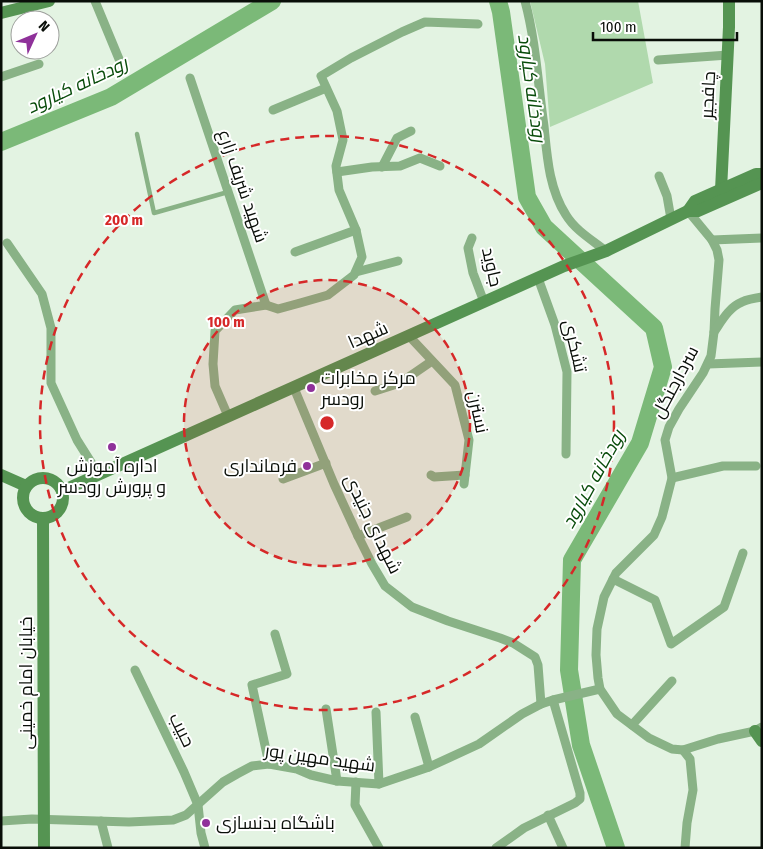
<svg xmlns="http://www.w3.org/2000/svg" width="763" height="849" viewBox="0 0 763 849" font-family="'Fira Sans Condensed',Cairo,sans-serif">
<rect width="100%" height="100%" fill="#e3f3e2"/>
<polygon fill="#b0d9ad" points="530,1 638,1 653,83 550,127 545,64"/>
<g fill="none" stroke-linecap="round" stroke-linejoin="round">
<g stroke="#7bb978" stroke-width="18">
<polyline points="498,1 501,12 527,197 544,227 654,328 663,367 640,443 572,560 569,670 581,745 616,848"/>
<polyline points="1,142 111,97 272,1"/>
</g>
<polyline stroke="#89b286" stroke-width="4.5" points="137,134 154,213 228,192"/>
<g stroke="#89b286" stroke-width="9">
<polyline points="95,1 119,59"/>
<path d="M 525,1 C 536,42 538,85 544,126 C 547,156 549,189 566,215 C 575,230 592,240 606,251"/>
<polyline points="658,60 728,55"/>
<polyline points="1,77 39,64"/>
<polyline points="190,78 266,305"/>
<polyline points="273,110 326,88"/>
<polyline points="382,167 397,138 411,131"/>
<polyline points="337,172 372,167 400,166 420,158 440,166"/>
<polyline points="659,176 667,196 671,219"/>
<polyline points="688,211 712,240 717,250 719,260 715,309 714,332 711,356 703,373 679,409 669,427 665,440 672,478 662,517 654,535 616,573 604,597 597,629 596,655 598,678 600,689 617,714 649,738 672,749 683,750 718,739 755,731 762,727"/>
<polyline points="472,238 468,248 473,273 484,302"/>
<polyline points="712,240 762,238"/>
<polyline points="7,243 42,294 51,328 51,383 77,440 99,475"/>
<polyline points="295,252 356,230"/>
<polyline points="356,272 398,261"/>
<polyline points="538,278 555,325 567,372 566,454"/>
<path d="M 714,332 C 721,322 729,307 742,302 C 748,299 755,298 762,297"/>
<polyline points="409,336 455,385 469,440 464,484"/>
<polyline points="708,364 762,362"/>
<polyline points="294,388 334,484 358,536 372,564 385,586 412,607 448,621 500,638 513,643 535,657 538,665 541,704"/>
<polyline points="375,391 400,383 432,361"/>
<polyline points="228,416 215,386 213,364 215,331 235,310 266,305 278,309 300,303 328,295 354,275 362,257 356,230 339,190 336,166 343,140 337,111 321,76 351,58 402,32 425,22 478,24"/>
<polyline points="431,475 434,477 465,475"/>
<polyline points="672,478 723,466 756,466"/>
<polyline points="283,479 326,463"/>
<polyline points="358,536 407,517"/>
<polyline points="613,579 655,600 671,644 724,607 743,553"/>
<polyline points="135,670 184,772 198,805 201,833 205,848"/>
<polyline points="326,709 337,781"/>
<polyline points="376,712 379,784"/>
<polyline points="415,717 429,767"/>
<polyline points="632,725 672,681"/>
<polyline points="683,750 690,759 693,790 687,823 685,848"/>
<polyline points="269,764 252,685 287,674 275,634"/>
<polyline points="356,782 355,805 379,848"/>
<polyline points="548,815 563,848"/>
<polyline points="1,821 32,819 129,822 173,820 186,815 223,782 237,774 252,766 269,764 297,769 311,775 337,781 379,784 429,767 479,744 522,714 541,704 553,700 600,689"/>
<polyline points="101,821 108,848"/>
<polyline points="496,848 524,828 575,803 580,799 580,793 553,700"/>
</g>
<g stroke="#559452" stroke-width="12">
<polyline points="1,13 49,1"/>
<polyline points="721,190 729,27 729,1"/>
<polyline points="688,211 695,201 756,174 762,174"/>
<polyline points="1,475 26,486"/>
<circle cx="43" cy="498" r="20"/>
<polyline points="62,491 564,266 606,251 688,211 698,211 762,183"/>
<polyline points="43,518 44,848"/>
<polyline points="755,731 762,741"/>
</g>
</g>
<circle cx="327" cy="423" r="143" fill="#d62828" fill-opacity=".12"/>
<g fill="none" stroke="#d62828" stroke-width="2.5" stroke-dasharray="9 6">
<circle cx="327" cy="423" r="143"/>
<circle cx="327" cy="423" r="287"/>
</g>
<g fill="#8f319a" stroke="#fff" stroke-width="2">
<circle cx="311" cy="388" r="5"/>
<circle cx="112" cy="447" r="5"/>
<circle cx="307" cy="466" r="5"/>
<circle cx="206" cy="823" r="5"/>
</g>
<g text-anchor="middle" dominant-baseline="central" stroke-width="4" stroke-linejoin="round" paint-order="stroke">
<g font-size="18" fill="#090e08" stroke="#fff">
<text transform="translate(708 95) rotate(-87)">چافجیر</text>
<text transform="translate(243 186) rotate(71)">شهید شریف زارع</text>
<text transform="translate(492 267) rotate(77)">جاوید</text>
<text transform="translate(368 335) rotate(-24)">شهدا</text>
<text transform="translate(575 346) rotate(77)">تشکری</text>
<text transform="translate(675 382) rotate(-62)">سردارجنگل</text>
<text transform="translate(478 412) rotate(78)">نسترن</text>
<text transform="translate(373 524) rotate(64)">شهدای جنیدی</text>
<text transform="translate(26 683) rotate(-90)">خیابان امام خمینی</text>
<text transform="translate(182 730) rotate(64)">حبیب</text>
<text transform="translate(320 758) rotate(8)">شهید مهین پور</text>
</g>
<g font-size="18" fill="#090e08" stroke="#fff" text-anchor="start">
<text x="321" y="378">مرکز مخابرات<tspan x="321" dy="21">رودسر</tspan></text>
<text x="112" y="466" text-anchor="middle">اداره آموزش<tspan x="112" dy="21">و پرورش رودسر</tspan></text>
<text x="297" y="466" text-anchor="end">فرماندارى</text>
<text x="216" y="823">باشگاه بدنسازى</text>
</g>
<g font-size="19" font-style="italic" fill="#094c0b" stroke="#fff">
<text transform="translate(77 85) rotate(-25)">رودخانه کیارود</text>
<text transform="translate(532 88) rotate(82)">رودخانه کیارود</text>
<text transform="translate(593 479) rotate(-61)">رودخانه کیارود</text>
</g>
</g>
<circle cx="327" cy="423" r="8" fill="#d62828" stroke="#fff" stroke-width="2.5"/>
<g font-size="15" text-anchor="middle" font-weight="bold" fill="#d62828" stroke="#fff" stroke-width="4" stroke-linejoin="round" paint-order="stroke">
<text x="124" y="225">200 m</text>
<text x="226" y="327">100 m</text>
</g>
<rect width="763" height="849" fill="none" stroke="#090e08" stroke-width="5"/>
<g transform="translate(35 35) rotate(46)"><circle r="24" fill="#ffffff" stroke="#9d9f9c"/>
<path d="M0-4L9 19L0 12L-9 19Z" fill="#8f319a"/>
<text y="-8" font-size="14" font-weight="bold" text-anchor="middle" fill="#090e08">N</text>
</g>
<path d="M593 32v8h144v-8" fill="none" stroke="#090e08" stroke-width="2.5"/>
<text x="600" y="32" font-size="15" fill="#090e08" stroke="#ffffff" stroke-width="4" paint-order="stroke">100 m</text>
</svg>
